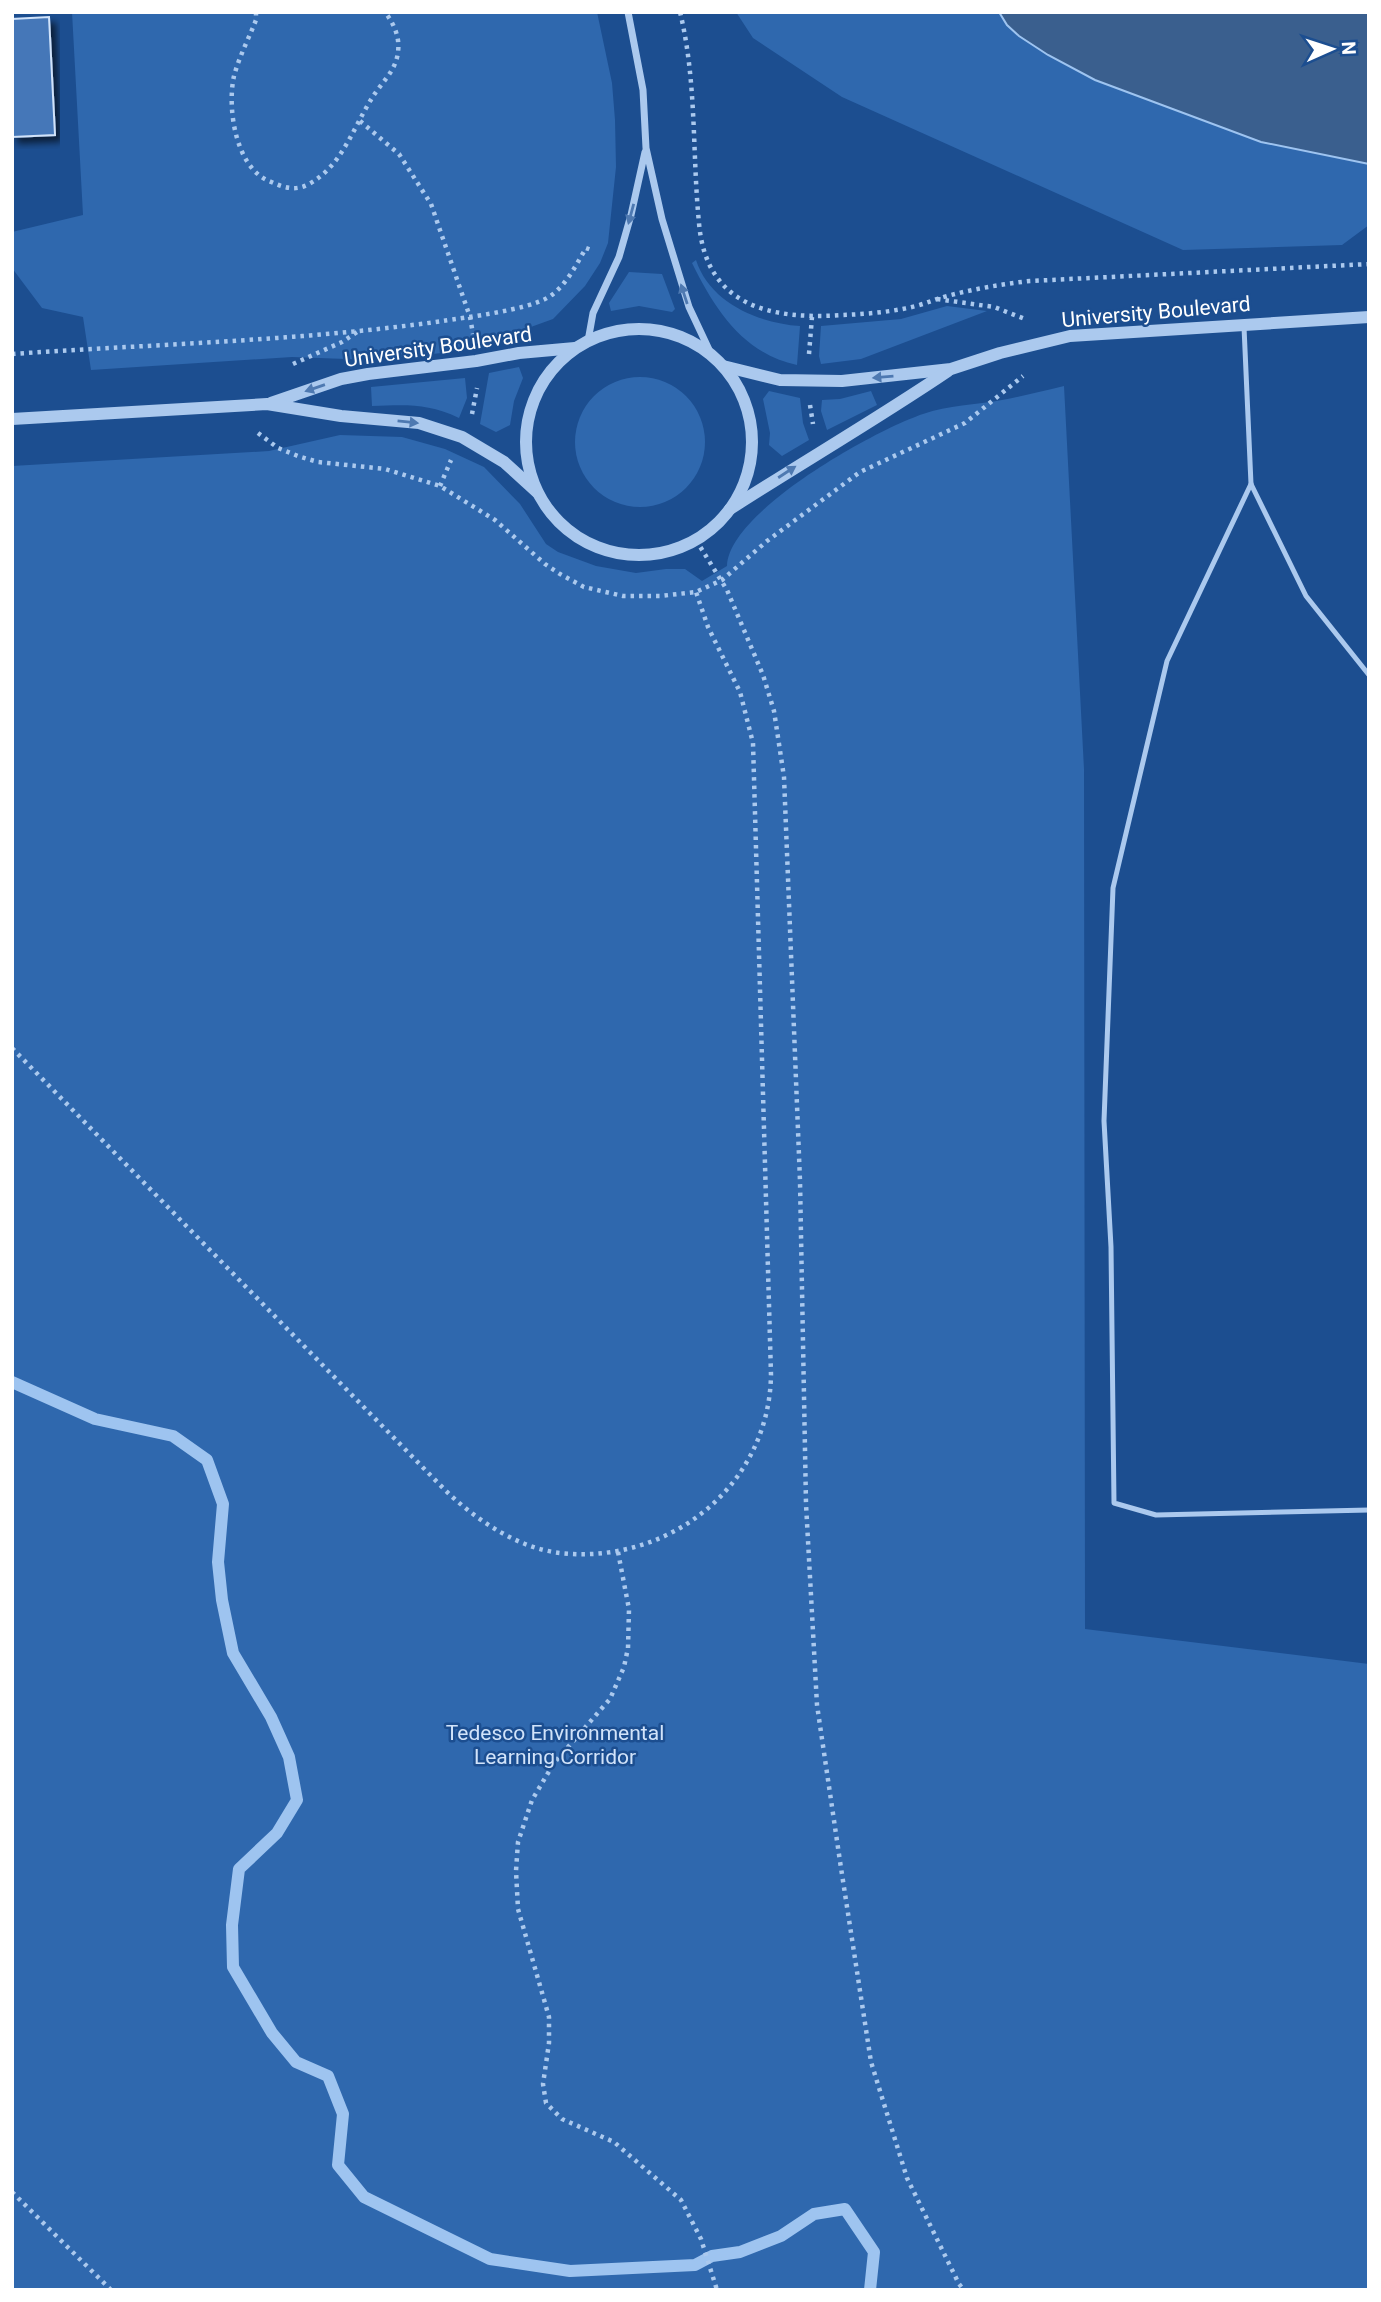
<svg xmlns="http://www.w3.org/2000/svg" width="1381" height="2302" viewBox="0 0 1381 2302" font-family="Roboto,sans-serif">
<defs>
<filter id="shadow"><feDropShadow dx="6" dy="6" stdDeviation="3.5" flood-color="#0009"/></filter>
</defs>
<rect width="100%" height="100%" fill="#1c4e90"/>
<g fill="#2f68ae">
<polygon points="72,12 597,12 612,83 615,120 616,167 608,243 600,263 585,286 553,319 476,347 442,353 373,360 292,357 91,370 83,317 42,308 12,268 12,232 83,215"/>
<polygon points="736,12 999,12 1048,55 1095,80 1261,142 1367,164 1369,225 1342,245 1183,250 842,97 753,38"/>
<path d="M 696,260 C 710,303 758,323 800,326 L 797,365 C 744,354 715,310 692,263 Z"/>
<polygon points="629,272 662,274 675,309 672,312 639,306 611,311 609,303"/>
<polygon points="947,306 987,311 861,359 821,364 819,356 821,326 901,319"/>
<polygon points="519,367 523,378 514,401 510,425 496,432 480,424 489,373"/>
<circle cx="640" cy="442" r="65"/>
<path d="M 465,378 L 467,398 L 459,418 C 427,403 407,405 372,406 L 371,387 Z"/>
<path d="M 1064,386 L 1084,769 L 1085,1629 L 1369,1664 L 1369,2290 L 12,2290 L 12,466 L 269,451 L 340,435 L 402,437 L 445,449 L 484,467 L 520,504 L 546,544 L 558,552 L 596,566 L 636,573 L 666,569 L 685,569 L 702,581 L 727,566 C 729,511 875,430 923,414 C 948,405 976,405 1002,400 C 1023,396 1043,391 1064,386 Z"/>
<polygon points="769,391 800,398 803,423 809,440 782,456 769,445 770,433 763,399"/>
<polygon points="871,391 877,405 827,430 821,411 822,400 840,399"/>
</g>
<polygon fill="#3a5f8e" stroke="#9ec4f0" stroke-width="2" points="999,12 1369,12 1369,164 1261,142 1095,80 1048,55 1019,36 1007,25"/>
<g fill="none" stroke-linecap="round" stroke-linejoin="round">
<polyline stroke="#9ec4f0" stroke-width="12" points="12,1382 95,1419 173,1436 207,1460 223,1504 218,1562 222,1600 233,1653 271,1717 289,1757 297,1800 277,1833 239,1869 232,1925 233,1967 272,2033 296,2062 328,2076 343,2114 338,2165 364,2197 490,2259 570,2271 695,2265 712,2256 740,2252 781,2236 814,2214 845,2209 874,2252 870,2290"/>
</g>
<polygon fill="#4477b8" stroke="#d1e3fa" stroke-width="2" filter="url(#shadow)" points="49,17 55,135 12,137 12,19"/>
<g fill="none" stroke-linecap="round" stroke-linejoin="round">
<g stroke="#abc9ee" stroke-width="4.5" stroke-dasharray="3.5 5" stroke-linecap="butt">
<path d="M 256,12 L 256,20 C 249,38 239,57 234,76 C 227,107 235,167 269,181 C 283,187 294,192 309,184 C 342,166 353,128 372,98 C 381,83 396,71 398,52 C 400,37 394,24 385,12"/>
<path d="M 680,12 C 697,82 692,152 699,223 C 706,307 771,320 843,315 C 867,314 892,312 916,306 C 927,303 936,299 947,296 C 974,289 1002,284 1030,281 L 1369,264"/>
<polyline points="360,121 399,154 431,204 470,317 473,334"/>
<polyline points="937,299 994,307 1025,319"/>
<path d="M 12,354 C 156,344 300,341 443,321 C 468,317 526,310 547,298 C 565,288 576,265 586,248 L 594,251"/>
<polyline points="809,354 812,317"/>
<polyline points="293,364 342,342 357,332"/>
<polyline points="810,405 813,424"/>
<polyline points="472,414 477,388"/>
<polyline points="258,433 278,448 298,456 318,462 385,469 440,486 495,520 545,564 560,574 584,587 623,596 660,596 696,592 722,580 767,541 860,472 965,423 1023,376"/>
<polyline points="440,486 451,460"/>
<polyline points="696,540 727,590 763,675 774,711 784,777 800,1181 806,1504 817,1705 841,1868 871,2062 907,2178 959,2284 964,2290"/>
<path d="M 12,1048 L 445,1490 C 475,1519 517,1548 560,1553 C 668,1565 769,1487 771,1375 L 753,743 L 740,692 L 708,627 L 696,592"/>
<polyline points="618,1552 629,1609 628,1648 624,1667 610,1699 554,1763 532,1800 518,1842 516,1871 518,1909 549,2017 549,2043 543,2084 546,2103 562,2119 614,2142 681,2200 701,2239 717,2290"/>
<polyline points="12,2192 111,2290"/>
</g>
<g stroke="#abc9ee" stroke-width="5">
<polyline points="1244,327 1251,484 1306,596 1369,675"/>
<polyline points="1251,484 1167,661 1113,888 1104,1121 1111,1247 1114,1503 1156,1515 1369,1510"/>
</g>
<g stroke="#abc9ee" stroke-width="7">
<polyline points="628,12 643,90 646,148 662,219 689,307 712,356"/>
<polyline points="588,341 593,313 619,257 631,215 645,152"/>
</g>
<g stroke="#abc9ee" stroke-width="12">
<circle cx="639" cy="442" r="113"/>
<polyline points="723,366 780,380 842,381 951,369 1000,353 1070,336 1369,317"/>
<polyline points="271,403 341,379 368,374 476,361 519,353 575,348"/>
<polyline points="12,419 267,404 341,416 419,423 462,437 504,462 537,492"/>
<path d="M 730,509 C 803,462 877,419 948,371"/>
</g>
</g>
<defs><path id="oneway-solid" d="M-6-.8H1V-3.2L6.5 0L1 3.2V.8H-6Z" transform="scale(1.75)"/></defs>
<g fill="#4e79b1">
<use href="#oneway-solid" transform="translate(631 214) rotate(105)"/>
<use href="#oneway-solid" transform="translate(684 294) rotate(-108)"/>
<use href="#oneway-solid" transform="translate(883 377) rotate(175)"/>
<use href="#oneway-solid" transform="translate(315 388) rotate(161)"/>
<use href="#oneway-solid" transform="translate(408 422) rotate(6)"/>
<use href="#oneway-solid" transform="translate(787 472) rotate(-33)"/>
</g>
<g text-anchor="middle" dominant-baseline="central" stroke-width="5" stroke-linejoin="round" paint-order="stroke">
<g font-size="21" fill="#fff" stroke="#1c4e90">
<text transform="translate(1156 312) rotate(-5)">University Boulevard</text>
<text transform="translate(438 347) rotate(-8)">University Boulevard</text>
</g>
<g font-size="21" fill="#d1e3fa" stroke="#1c4e90">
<text x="555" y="1733">Tedesco Environmental<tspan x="555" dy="24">Learning Corridor</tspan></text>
</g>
</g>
<rect width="1381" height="2302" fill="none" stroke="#ffffff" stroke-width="28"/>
<g transform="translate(1332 49) rotate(87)" stroke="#1c4e90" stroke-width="5" paint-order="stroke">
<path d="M0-5L12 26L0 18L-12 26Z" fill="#ffffff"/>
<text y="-10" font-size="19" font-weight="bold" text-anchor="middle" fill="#ffffff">N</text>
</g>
</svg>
